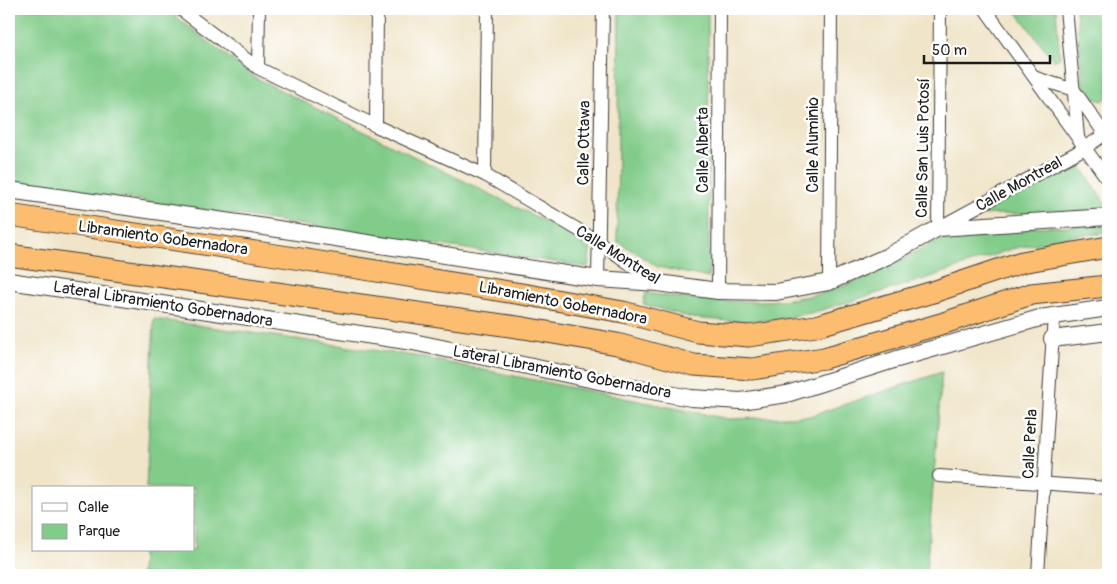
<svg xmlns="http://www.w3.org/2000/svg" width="1117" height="584" viewBox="0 0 1117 584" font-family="Pangolin,sans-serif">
<rect width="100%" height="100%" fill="#fff"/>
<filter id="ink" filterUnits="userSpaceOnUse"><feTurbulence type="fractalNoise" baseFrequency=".02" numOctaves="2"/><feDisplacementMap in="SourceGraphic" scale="10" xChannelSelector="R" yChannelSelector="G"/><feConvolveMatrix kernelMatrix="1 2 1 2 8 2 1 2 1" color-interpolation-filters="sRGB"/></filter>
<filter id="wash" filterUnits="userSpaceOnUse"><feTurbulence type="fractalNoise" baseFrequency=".0096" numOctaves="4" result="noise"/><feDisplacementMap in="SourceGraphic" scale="20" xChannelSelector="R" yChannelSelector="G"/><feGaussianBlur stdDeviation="1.12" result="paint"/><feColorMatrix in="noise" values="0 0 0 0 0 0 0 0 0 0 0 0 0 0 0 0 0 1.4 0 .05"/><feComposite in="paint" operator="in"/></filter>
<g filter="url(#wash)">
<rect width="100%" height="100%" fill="#f0e5c9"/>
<g fill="#82cc8a" stroke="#4f7453">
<polygon points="9,9 166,9 254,77 591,244 588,267 9,181"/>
<polygon points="619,9 708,9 709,278 658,267 617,241"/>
<polygon points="1014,9 1056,9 1060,58 1054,61"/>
<polygon points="1076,9 1108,9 1108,97 1103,101 1084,96"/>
<polygon points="1077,160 1108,208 1108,211 976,215"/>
<path d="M 1108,225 L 1108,233 L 1072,236 L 1011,249 L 931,277 L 815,312 L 776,320 L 731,321 L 692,318 L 643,304 L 646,293 C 703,302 784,308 838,288 C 862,279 885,267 908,256 C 921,249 934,240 949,237 C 1001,225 1056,227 1108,225 Z"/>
<polygon points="154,319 414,356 729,419 810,416 942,372 926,575 141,575 142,550 194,550 194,488 146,488"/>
</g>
</g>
<g filter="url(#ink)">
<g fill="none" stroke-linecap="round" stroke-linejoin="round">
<g stroke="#3c3a36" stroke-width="14">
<g id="minor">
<polyline points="180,9 258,68 376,126 485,175 599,242 657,283"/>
<polyline points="940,9 938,228 1085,148 1105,134"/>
<polyline points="985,9 1108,180"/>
<polyline points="1066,9 1078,137"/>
<polyline points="258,68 259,9"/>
<polyline points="1036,78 1074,90 1108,139"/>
<polyline points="376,126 377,9"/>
<polyline points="485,175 487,9"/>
<polyline points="598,279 603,9"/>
<polyline points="829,282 831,9"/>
<polyline points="718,291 720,9"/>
<polyline points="939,476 1108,488"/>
<polyline points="1038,575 1054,315"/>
</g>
</g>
<g stroke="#3c3a36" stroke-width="18">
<g id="tertiary">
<polyline points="9,190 252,225 598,279 658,283 718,291 776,292 829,282 888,256 938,228 1108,217"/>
<polyline points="9,281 413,342 618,385 691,398 741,401 787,394 897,359 1040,318 1108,308"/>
<polyline points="1052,339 1108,332"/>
</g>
</g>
<g stroke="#3c3a36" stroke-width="23">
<g id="trunk">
<polyline points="9,215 263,253 528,295 623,312 698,332 749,336 816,326 933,292 1022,262 1108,247"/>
<polyline points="9,255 524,328 617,344 694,365 752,369 824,358 944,323 1031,294 1108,286"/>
</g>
</g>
<use href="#minor" stroke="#fff" stroke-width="12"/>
<use href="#tertiary" stroke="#fff" stroke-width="16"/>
<use href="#trunk" stroke="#fcbd6f" stroke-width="21"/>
</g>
</g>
<g text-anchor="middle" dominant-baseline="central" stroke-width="5" stroke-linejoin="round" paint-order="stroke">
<g font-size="16" fill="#1c1c1c" stroke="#fff">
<text transform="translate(584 143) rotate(-89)">Calle Ottawa</text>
<text transform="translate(813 145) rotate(-90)">Calle Aluminio</text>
<text transform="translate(923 148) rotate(-89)">Calle San Luis Potosí</text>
<text transform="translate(703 150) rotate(-90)">Calle Alberta</text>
<text transform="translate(1019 184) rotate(-29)">Calle Montreal</text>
<text transform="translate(163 238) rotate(8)">Libramiento Gobernadora</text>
<text transform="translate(618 255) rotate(32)">Calle Montreal</text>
<text transform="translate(563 303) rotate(11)">Libramiento Gobernadora</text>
<text transform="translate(163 304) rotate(9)">Lateral Libramiento Gobernadora</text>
<text transform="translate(562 372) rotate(11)">Lateral Libramiento Gobernadora</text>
<text transform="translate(1030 444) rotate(-87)">Calle Perla</text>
</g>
</g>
<rect width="1117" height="584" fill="none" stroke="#fff" stroke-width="30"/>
<rect x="32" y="486" width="162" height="65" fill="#ffffff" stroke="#a4a4a4"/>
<rect x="42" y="503" width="25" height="8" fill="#ffffff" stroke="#a4a4a4"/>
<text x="78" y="512" font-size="15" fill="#1c1c1c">Calle</text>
<rect x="42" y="524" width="25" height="15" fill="#82cc8a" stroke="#a4a4a4"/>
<text x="78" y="536" font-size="15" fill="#1c1c1c">Parque</text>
<path d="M924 55v8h126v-8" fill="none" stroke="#1c1c1c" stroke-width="2.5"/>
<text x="932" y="55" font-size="15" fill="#1c1c1c" stroke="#ffffff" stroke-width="4" paint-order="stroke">50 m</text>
</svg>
